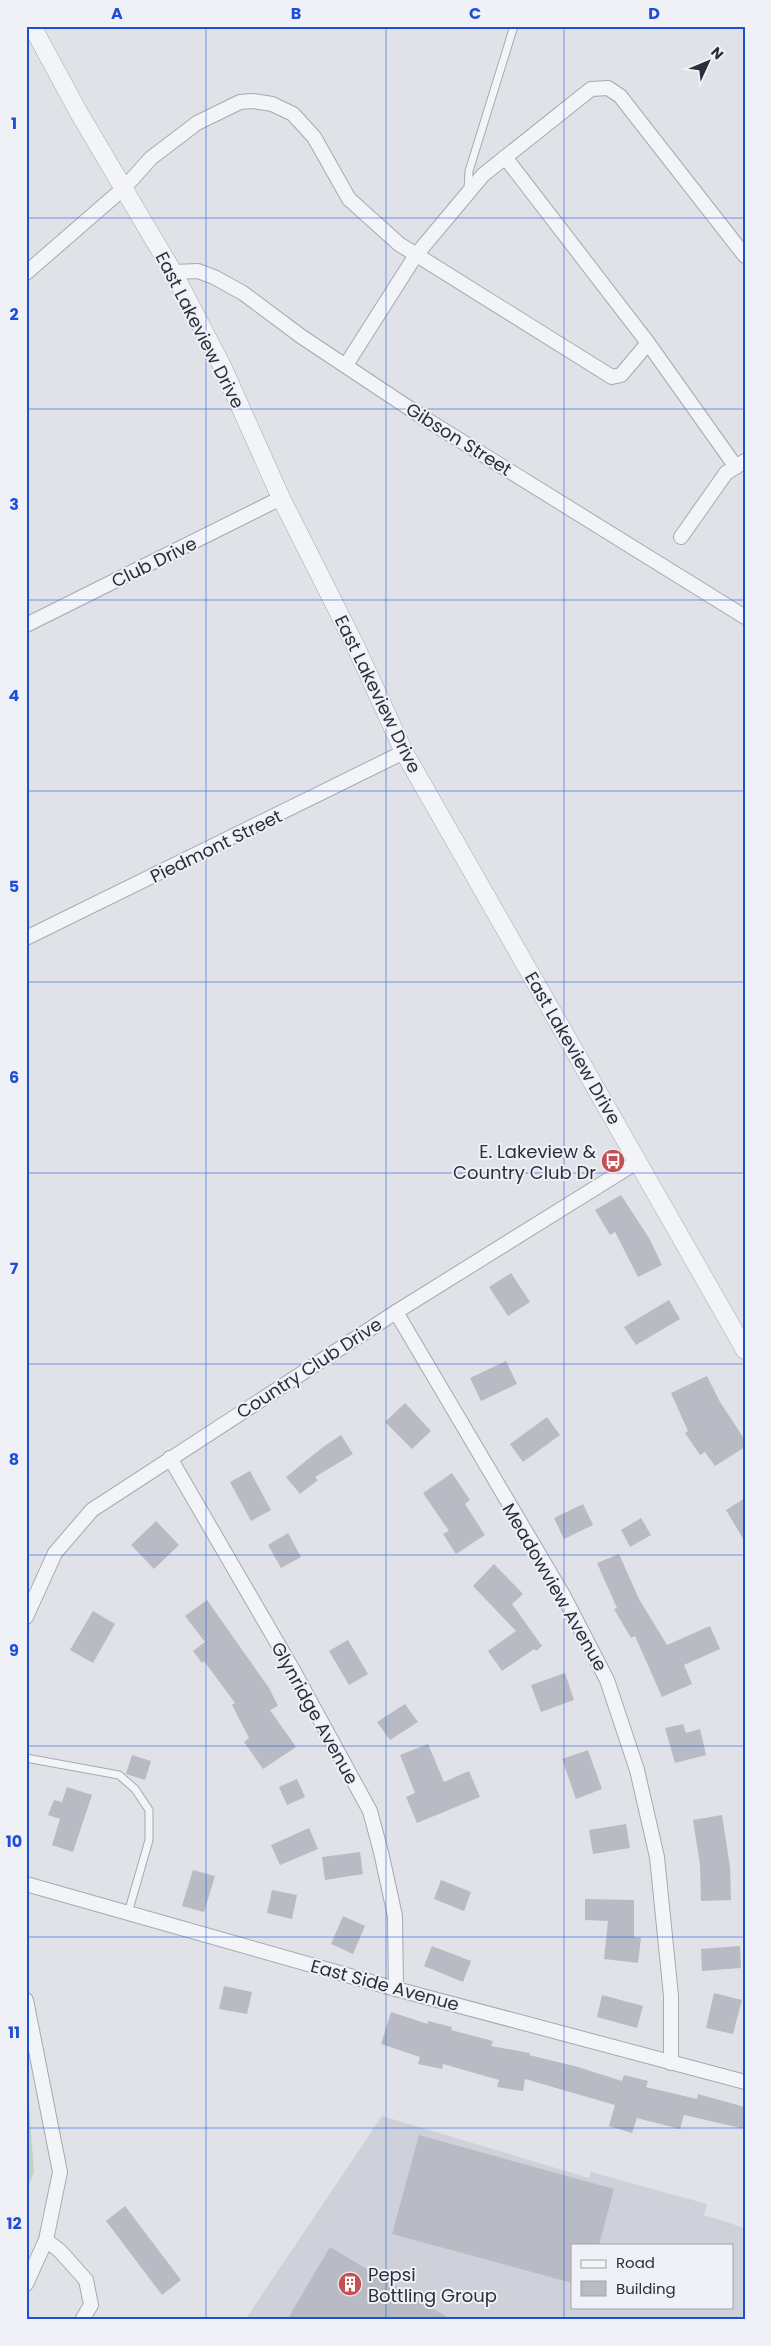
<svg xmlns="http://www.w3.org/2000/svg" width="771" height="2346" viewBox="0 0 771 2346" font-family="Poppins,sans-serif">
<rect width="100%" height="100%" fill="#e0e2e8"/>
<path fill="#cfd1da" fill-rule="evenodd" d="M 382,2116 L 589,2178 L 591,2172 L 707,2204 L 704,2215 L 745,2228 L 745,2320 L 245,2320 ZM 572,2245 L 732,2245 L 732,2307 L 572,2307 Z"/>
<polygon fill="#c4d1c2" points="26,2065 34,2172 26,2191"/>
<g fill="#b8bbc4">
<polygon points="621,1195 649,1238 662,1265 638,1277 615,1232 610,1235 595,1210"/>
<polygon points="511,1273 530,1302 508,1316 489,1287"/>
<polygon points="669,1300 680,1319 636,1345 624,1327"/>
<polygon points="506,1361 517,1384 481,1401 470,1378"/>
<polygon points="707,1376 720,1402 745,1440 745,1447 715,1466 705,1452 700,1455 685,1433 688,1431 671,1393"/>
<polygon points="405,1403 431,1431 412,1449 385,1422"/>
<polygon points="547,1417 560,1435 523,1462 510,1444"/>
<polygon points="341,1435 353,1454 315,1477 318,1480 300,1494 286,1477 323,1447"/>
<polygon points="250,1471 271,1510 251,1521 230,1482"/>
<polygon points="452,1473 470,1500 465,1504 485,1535 456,1554 443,1534 449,1531 423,1493"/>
<polygon points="745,1498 745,1542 726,1510"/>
<polygon points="583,1504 593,1525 564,1539 554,1518"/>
<polygon points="641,1518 651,1535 630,1547 621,1530"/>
<polygon points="156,1521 179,1545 154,1569 131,1545"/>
<polygon points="288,1533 301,1557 281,1568 268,1545"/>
<polygon points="619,1554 639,1599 667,1645 710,1626 720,1649 684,1665 692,1684 662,1697 635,1636 631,1638 614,1609 617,1608 597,1563"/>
<polygon points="494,1564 523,1594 512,1604 542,1646 536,1651 534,1649 502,1671 488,1651 516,1631 473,1586"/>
<polygon points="207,1600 269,1688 278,1706 270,1710 296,1747 263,1769 244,1742 249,1738 232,1705 235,1703 204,1661 202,1663 193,1651 205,1642 185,1616"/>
<polygon points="93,1611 115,1624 93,1663 70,1650"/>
<polygon points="348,1640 368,1674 349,1685 329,1651"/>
<polygon points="565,1673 574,1700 541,1712 531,1685"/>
<polygon points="405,1704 418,1722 390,1740 377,1722"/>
<polygon points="683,1724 686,1733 700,1729 706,1755 675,1763 665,1728"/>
<polygon points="428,1744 444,1782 469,1771 480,1797 417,1823 406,1797 415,1793 400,1755"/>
<polygon points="588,1750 602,1789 576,1799 562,1759"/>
<polygon points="132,1755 151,1761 145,1780 126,1774"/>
<polygon points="297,1779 305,1797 287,1805 279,1787"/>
<polygon points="67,1787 92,1795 73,1852 52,1845 60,1819 48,1815 54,1800 62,1802"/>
<polygon points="722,1815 730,1867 731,1900 701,1901 700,1865 693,1820"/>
<polygon points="626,1824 630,1848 593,1854 589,1830"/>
<polygon points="309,1828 318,1849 280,1865 271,1845"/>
<polygon points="360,1852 363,1874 325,1880 322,1857"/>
<polygon points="193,1870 215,1876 204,1912 182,1906"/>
<polygon points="441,1880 471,1892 464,1911 434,1899"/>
<polygon points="272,1890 297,1895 292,1919 267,1913"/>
<polygon points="585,1899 634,1900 634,1937 641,1938 638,1963 604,1959 608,1921 585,1920"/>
<polygon points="343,1916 365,1926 353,1954 331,1944"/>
<polygon points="432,1946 471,1961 463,1982 424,1966"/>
<polygon points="740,1946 741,1968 702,1971 701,1949"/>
<polygon points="224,1986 252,1992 247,2014 219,2009"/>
<polygon points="714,1993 742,2000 733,2034 706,2028"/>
<polygon points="602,1995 643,2006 637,2028 597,2017"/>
<polygon points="391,2012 428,2024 428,2021 452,2027 451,2030 493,2041 491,2046 530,2053 529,2055 578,2067 622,2081 624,2075 648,2081 646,2087 697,2099 698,2094 745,2107 745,2129 684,2115 680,2129 637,2118 632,2133 609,2126 615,2105 525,2079 523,2091 497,2087 499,2080 443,2064 442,2069 418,2064 420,2057 381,2044"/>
<polygon points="419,2135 614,2189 599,2245 572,2245 572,2283 392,2234"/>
<polygon points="125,2206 181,2280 162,2295 106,2221"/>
<polygon points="330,2247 452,2320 287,2320"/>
</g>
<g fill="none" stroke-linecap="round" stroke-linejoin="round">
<g stroke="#a6a9b2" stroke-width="9">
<g id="service">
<polyline points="468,190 469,171 514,26"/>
<polyline points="26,1758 119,1775 135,1789 149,1810 149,1840 128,1913"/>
</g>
</g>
<g stroke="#a6a9b2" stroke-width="16">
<g id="minor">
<polyline points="505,157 648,343 736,467"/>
<polyline points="173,272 198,271 214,277 243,293 302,337 424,418 745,617"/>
<polyline points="26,273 125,187 151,158 197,123 240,102 253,101 272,104 293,114 314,137 349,199 399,244 612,377 621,375 648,343"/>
<polyline points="346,365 416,255 483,175 591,89 608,88 620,96 745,256"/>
<polyline points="681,537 726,473 745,461"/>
<polyline points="26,625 281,498"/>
<polyline points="26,938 404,752"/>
<polyline points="396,1312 563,1595 607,1680 637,1770 657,1857 671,1996 671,2063"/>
<polyline points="170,1458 293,1670 370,1811 381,1852 395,1916 396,1989"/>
<polyline points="26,1617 55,1553 92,1510 396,1312 637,1162"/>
<polyline points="26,1884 396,1989 745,2082"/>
<polyline points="26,2000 60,2172 46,2240 26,2284"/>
<polyline points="46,2240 60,2251 86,2280 91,2305 82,2320"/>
</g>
</g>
<g stroke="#a6a9b2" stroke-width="19">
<polyline id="tertiary" points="32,26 79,113 173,272 222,366 281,498 355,645 404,752 745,1350"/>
</g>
<use href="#service" stroke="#f3f4f7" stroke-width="7"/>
<use href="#minor" stroke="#f3f4f7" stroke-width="14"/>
<use href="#tertiary" stroke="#f3f4f7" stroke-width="18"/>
</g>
<path fill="none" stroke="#1d4ed8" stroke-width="1" stroke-opacity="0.55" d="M 206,26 L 206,2320M 386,26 L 386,2320M 564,26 L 564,2320M 26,218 L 745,218M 26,409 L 745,409M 26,600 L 745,600M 26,791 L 745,791M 26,982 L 745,982M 26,1173 L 745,1173M 26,1364 L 745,1364M 26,1555 L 745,1555M 26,1746 L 745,1746M 26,1937 L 745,1937M 26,2128 L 745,2128"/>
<defs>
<g id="bus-disc" transform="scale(1.25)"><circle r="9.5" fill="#c35053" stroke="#f0f1f6"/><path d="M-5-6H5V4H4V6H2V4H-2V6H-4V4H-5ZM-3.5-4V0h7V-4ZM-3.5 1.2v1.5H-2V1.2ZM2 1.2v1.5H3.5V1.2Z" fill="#fff"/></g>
<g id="building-disc" transform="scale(1.25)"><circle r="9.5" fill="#c35053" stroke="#f0f1f6"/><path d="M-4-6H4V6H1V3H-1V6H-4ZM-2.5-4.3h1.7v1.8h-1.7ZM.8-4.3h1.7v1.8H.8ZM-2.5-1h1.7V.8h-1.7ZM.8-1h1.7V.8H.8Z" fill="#fff"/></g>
</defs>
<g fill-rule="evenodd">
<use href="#bus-disc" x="613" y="1161"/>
<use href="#building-disc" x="350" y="2284"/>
</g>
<g text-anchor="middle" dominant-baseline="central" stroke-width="4" stroke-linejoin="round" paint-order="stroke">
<g font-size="18" fill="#2a2f3e" stroke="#f0f1f6">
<text transform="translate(200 330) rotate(63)">East Lakeview Drive</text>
<text transform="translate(459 439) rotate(32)">Gibson Street</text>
<text transform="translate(154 562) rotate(-26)">Club Drive</text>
<text transform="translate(378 694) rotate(64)">East Lakeview Drive</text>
<text transform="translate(216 846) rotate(-26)">Piedmont Street</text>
<text transform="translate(573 1048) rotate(60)">East Lakeview Drive</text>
<text transform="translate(309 1368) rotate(-33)">Country Club Drive</text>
<text transform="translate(555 1587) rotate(60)">Meadowview Avenue</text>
<text transform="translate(315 1713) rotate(61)">Glynridge Avenue</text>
<text transform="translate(385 1985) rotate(15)">East Side Avenue</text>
</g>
<g font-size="18" fill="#2a2f3e" stroke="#f0f1f6" text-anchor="end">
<text x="596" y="1151">E. Lakeview &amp;<tspan x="596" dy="21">Country Club Dr</tspan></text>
<text x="368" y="2274" text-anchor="start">Pepsi<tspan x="368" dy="21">Bottling Group</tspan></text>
</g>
</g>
<rect width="771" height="2346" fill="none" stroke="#f0f1f6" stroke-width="55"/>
<rect x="571" y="2244" width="162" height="65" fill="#f0f1f6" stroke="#a1a3ac"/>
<rect x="581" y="2260" width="25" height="8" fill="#f3f4f7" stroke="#a1a3ac"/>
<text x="616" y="2268" font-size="15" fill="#2a2f3e">Road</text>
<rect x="581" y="2281" width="25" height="15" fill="#b8bbc4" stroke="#a1a3ac"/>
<text x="616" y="2294" font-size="15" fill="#2a2f3e">Building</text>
<g transform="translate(708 62) rotate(46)" stroke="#f0f1f6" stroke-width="4" paint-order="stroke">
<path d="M0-4L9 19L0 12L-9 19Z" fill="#2a2f3e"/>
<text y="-8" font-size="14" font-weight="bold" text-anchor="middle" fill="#2a2f3e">N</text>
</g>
<rect x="28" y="28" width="716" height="2290" fill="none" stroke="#1d4ed8" stroke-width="2"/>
<g font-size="16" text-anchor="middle" font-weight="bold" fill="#1d4ed8">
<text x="117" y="19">A</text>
<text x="296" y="19">B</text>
<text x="475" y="19">C</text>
<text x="654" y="19">D</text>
<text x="14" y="129">1</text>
<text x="14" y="320">2</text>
<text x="14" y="510">3</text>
<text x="14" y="701">4</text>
<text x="14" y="892">5</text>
<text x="14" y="1083">6</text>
<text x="14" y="1274">7</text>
<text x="14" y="1465">8</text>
<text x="14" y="1656">9</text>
<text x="14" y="1847">10</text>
<text x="14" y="2038">11</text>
<text x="14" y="2229">12</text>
</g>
</svg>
